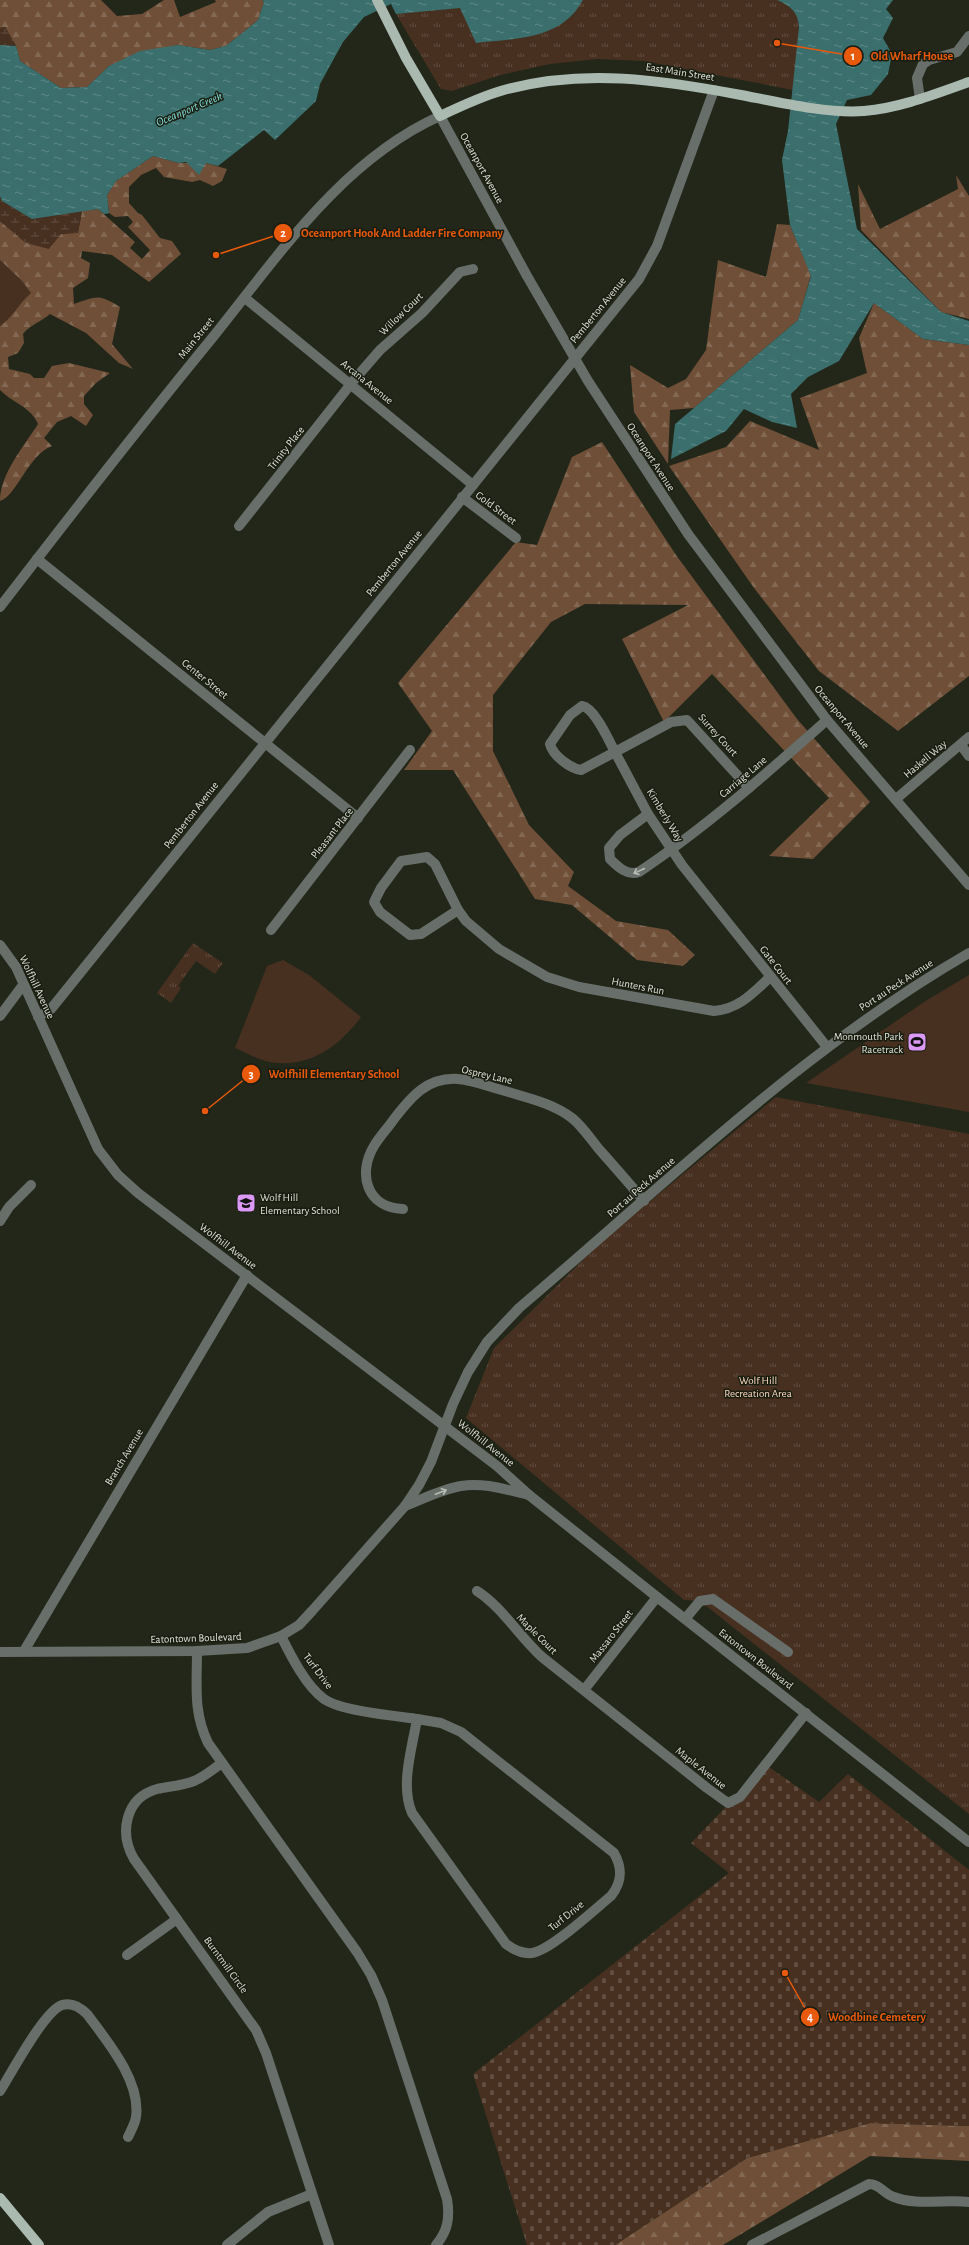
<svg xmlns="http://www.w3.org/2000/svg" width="969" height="2245" viewBox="0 0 969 2245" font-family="'Alegreya Sans',sans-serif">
<defs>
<pattern id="forest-firs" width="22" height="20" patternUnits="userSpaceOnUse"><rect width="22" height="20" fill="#6f4f37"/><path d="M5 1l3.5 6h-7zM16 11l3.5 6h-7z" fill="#836853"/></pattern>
<pattern id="wetland-marsh" width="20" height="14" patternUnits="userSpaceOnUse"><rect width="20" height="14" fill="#473020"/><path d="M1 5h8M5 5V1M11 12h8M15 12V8" fill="none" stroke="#614e40"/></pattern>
<pattern id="cemetery-stones" width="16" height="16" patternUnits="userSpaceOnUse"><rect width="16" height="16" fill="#473020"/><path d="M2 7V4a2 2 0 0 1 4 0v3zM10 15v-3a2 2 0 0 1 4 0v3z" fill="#614e40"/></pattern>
<pattern id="park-tufts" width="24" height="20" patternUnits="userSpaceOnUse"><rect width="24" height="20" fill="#473020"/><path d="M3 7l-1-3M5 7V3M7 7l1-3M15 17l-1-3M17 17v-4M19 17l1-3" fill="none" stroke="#614e40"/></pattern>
<pattern id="water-ripples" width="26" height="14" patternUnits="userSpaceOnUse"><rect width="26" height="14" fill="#3a6f6d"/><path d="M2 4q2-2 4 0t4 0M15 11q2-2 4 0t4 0" fill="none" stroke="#5f8a88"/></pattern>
</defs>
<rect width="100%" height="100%" fill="#222719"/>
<g fill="#473020">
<path d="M 0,260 L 22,281 L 31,293 C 19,303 13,317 0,326 Z"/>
<path d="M 283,960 L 309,975 L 361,1017 C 341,1044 314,1065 279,1063 C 264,1063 248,1054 235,1048 L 267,966 Z"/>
<polygon points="969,975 969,1112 806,1083 924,1002"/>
</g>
<g fill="url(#forest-firs)">
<polygon points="0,0 101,0 117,16 142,14 164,0 174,0 180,17 216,2 215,0 262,0 264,2 258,20 226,46 210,50 178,45 109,66 87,87 61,88 20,61 16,46 5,27 0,28"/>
<path d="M 153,156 L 179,163 L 206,163 L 227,169 L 222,181 L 213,186 L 200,180 L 192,182 L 164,177 L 156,168 L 141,175 L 129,187 L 129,203 L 138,213 L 142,215 L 160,238 L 172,241 L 181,254 L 149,282 L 112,255 L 82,251 L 81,258 L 90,263 L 88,278 L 73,288 L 74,304 C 97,297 97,293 120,307 L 112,344 L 133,369 L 119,363 L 86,333 L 50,314 C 41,322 31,324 23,334 L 24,343 L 18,353 L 8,357 L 9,369 L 30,374 L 34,378 L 44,378 L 52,366 L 69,363 L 110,373 L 96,383 L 84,396 L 84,404 L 93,415 L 86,426 L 71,416 L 57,422 L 44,438 L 52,446 C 28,455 16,497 0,501 C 0,474 24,446 38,424 C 31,407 13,403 0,390 L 0,326 C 13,317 19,303 31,293 L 22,281 L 0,260 L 0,221 L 26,243 L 61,234 L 78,232 L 82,211 L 98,209 L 135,242 L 130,248 L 142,259 L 150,250 L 128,227 L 133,222 L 128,216 L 115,217 L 109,213 L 107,195 L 116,181 Z"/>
<polygon points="956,175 969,196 969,319 941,312 861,230 858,184 880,229 958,189"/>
<polygon points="777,224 790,225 811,275 798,320 694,408 670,410 668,464 634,412 630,365 668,388 686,379 706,350 718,260 766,277"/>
<polygon points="874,303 923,339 969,345 969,676 898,731 819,671 754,588 669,466 726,447 750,421 819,450 800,398 867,373 859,338"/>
<polygon points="602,442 676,555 797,719 870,802 813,859 769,856 829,798 712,674 664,722 622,639 688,605 585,604 551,622 493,695 493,751 529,825 574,872 568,886 616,921 668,930 695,955 683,966 637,960 572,905 535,899 453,770 404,770 432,731 398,683 516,542 537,545 572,457"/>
<polygon points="870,2123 969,2126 969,2161 870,2156 723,2245 615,2245 747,2158"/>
</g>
<g fill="url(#wetland-marsh)">
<polygon points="5,27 16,46 0,45 0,28"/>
<polygon points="0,196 2,201 32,219 82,211 78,233 61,234 49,249 26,243 0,221"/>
</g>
<polygon fill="url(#cemetery-stones)" points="766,1765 819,1802 848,1774 969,1870 969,2126 870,2123 747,2158 615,2245 527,2245 473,2074 729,1873 691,1843"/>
<g fill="url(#park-tufts)">
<path d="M 583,0 L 777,0 C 785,3 792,7 797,14 C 802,22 794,77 793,90 L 644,61 L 597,59 L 550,64 L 500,75 L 452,91 L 441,89 L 396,14 L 460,7 L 571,17 Z"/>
<polygon points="193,943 223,963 215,974 196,961 178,986 181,988 171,1003 157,993"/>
<polygon points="776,1097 969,1134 969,1814 700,1601 684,1600 466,1418 494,1348 602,1241"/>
</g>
<g fill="url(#water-ripples)">
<path d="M 262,0 L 583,0 C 579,6 575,13 570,17 C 546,40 507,39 476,43 L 460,8 L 396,14 L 391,4 L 364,17 L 343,42 L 320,84 L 316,101 L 275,140 L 264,130 L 218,166 L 206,163 L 199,175 L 186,162 L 179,163 L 153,156 L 116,181 L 107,195 L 109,213 L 104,214 L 98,209 L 32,219 L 2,201 L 0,196 L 0,45 L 16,46 L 20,61 L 61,88 L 87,87 L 109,66 L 140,51 L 178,45 L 210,50 L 226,46 L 258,20 L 264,2 Z"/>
<path d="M 777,0 L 893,0 L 886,9 L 893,18 L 883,38 L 892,54 L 888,74 L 871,95 L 847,100 L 836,124 L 857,229 L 941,312 L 969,321 L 969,345 L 923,339 L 874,303 L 839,361 L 808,377 L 791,394 L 797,428 L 772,422 L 744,409 L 726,431 L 671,459 L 675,424 L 798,320 L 811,276 L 790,225 L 782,160 L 788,131 L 799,27 C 798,12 791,6 777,0 Z"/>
</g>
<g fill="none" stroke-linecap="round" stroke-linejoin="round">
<g stroke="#686f6a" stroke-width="10">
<polyline points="920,99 917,78 923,64 929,60 957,52 969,36"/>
<polyline points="245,298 473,485"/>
<polyline points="462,497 516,538"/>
<polyline points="239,526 354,380 380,350 422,313 460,272 473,269"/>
<polyline points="37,559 358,818"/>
<path d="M 0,607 C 70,516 140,426 213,337 C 278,256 342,160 440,116 L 527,276 L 588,381 L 688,534 L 827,720 L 969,885"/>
<path d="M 582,706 C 595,708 609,741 615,752 L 581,770 C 570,768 553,756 550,744 L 570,715 Z"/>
<polyline points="961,745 969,756"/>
<polyline points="749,788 687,720 671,722 615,752 648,814 682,865 827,1047"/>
<polyline points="896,799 969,737"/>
<path d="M 648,814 L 620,835 L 609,848 L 610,859 C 618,867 627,876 639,872 C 706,827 766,774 827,720"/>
<polygon points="427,857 435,864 458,910 421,934 410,935 380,912 374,902 381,888 401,861"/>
<path d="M 458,910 L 466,921 L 499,949 L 547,977 L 579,987 L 714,1011 C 739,1009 753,993 770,977"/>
<polyline points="271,930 410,750"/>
<polyline points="0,945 16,967 98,1149 118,1175 138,1193 497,1466 529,1495 657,1597 969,1842"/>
<polyline points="0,1016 23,985"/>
<polyline points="38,1017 51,1009 639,279 657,246 714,90"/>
<path d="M 403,1209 C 367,1208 357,1174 374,1146 C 380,1136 388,1128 394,1119 C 411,1097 427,1077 458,1079 C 473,1080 490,1087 505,1091 C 528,1098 552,1103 572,1118 C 582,1126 590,1138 598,1148 C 613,1165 629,1183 644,1201"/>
<polyline points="0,1221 9,1207 31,1185"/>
<path d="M 405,1506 C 423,1499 442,1489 461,1486 C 484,1482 507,1490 529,1495"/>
<path d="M 477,1591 C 502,1607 519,1636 542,1657 L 707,1788 L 728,1803 L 740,1797 L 806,1713"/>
<polyline points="685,1619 700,1601 713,1599 788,1652"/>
<path d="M 281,1636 C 291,1656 306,1686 324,1699 C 341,1711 395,1716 417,1719"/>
<polyline points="24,1651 247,1275"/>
<path d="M 197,1651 C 197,1685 193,1712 208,1743 L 357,1952 L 371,1975 L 382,2000 L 447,2199 C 450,2217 448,2231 436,2245"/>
<path d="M 0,1652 L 197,1651 L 247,1648 L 281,1636 L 299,1625 L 312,1611 L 405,1506 L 419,1485 L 431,1462 L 453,1404 L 468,1372 L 487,1342 L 519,1308 C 664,1185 803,1049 969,953"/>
<polyline points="584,1690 657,1597"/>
<path d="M 417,1719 L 441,1723 L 461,1732 L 614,1853 C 623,1869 622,1882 611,1896 C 594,1910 551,1950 532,1953 C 522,1954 514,1950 506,1944 L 412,1813 C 400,1785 412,1749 417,1719 Z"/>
<path d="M 222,1763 C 213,1769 204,1777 194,1781 C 182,1786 169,1786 157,1789 C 125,1798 119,1833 134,1859 L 256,2030 L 266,2053 L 329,2245"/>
<polyline points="127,1955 177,1919"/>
<path d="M 0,2091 C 11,2074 44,2011 62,2005 C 72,2002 80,2007 87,2014 C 107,2041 141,2081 136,2117 C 135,2124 131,2130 128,2137"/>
<polyline points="227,2245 268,2212 312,2194"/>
<path d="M 752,2245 L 869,2184 C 880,2184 884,2194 894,2197 C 916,2206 945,2199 969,2202"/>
</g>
<g stroke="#abbab0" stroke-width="10">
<path d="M 377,0 L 406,58 L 440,116 C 461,106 482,96 504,90 C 584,68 662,80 741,95 C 777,102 828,114 864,111 C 900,108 935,94 969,82"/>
<polyline points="0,2198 39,2245"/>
</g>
</g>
<defs><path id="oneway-shaft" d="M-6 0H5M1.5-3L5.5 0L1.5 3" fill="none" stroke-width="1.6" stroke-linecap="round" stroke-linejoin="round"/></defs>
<g stroke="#b5bab2">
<use href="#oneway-shaft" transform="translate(639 871) rotate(155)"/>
<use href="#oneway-shaft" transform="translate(441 1492) rotate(-21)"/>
</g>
<defs>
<g id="stadium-square" transform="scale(1)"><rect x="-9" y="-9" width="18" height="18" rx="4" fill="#db99f5" stroke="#191d10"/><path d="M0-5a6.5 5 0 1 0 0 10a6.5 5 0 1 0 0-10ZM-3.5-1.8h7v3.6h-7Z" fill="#111"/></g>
<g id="school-square" transform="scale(1)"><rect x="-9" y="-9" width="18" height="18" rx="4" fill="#db99f5" stroke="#191d10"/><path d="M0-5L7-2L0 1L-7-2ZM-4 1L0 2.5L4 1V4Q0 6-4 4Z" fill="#111"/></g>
</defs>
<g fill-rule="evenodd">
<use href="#stadium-square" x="917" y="1042"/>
<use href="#school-square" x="246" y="1203"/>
</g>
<g text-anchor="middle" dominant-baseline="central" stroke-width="3" stroke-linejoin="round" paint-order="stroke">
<g font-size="11" fill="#dfe2d9" stroke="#191d10">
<text transform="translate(680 72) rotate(9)">East Main Street</text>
<text transform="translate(482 168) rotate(61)">Oceanport Avenue</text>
<text transform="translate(598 310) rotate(-51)">Pemberton Avenue</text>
<text transform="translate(401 314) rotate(-44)">Willow Court</text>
<text transform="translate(196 338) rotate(-51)">Main Street</text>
<text transform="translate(367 382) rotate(39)">Arcana Avenue</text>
<text transform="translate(286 448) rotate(-52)">Trinity Place</text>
<text transform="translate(651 457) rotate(57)">Oceanport Avenue</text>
<text transform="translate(496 508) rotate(37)">Gold Street</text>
<text transform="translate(394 563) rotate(-51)">Pemberton Avenue</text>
<text transform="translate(205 679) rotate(39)">Center Street</text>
<text transform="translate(842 717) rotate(50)">Oceanport Avenue</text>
<text transform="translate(718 735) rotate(48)">Surrey Court</text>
<text transform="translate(925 759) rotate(-40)">Haskell Way</text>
<text transform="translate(743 777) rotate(-40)">Carriage Lane</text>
<text transform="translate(191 815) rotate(-52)">Pemberton Avenue</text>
<text transform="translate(665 815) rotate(59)">Kimberly Way</text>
<text transform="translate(332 833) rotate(-52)">Pleasant Place</text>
<text transform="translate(776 965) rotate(52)">Gate Court</text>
<text transform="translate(896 985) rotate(-33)">Port au Peck Avenue</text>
<text transform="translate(638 986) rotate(11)">Hunters Run</text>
<text transform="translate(37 987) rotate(65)">Wolfhill Avenue</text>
<text transform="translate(487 1075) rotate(13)">Osprey Lane</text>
<text transform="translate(641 1187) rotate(-41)">Port au Peck Avenue</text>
<text transform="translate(228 1246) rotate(37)">Wolfhill Avenue</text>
<text transform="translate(486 1443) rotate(38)">Wolfhill Avenue</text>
<text transform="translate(124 1457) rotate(-59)">Branch Avenue</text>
<text transform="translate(537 1634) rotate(45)">Maple Court</text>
<text transform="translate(611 1636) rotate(-52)">Massaro Street</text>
<text transform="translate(196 1638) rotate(-2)">Eatontown Boulevard</text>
<text transform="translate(756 1659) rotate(38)">Eatontown Boulevard</text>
<text transform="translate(318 1671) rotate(53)">Turf Drive</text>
<text transform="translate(701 1768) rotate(38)">Maple Avenue</text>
<text transform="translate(566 1916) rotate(-39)">Turf Drive</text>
<text transform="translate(226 1965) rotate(54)">Burntmill Circle</text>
</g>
<g font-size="11" fill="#dfe2d9" stroke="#191d10" text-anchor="end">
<text x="903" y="1036">Monmouth Park<tspan x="903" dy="13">Racetrack</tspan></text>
<text x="260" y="1197" text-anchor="start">Wolf Hill<tspan x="260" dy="13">Elementary School</tspan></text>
</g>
<g font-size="11" fill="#fddac1" stroke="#191d10">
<text x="758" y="1380">Wolf Hill<tspan x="758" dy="13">Recreation Area</tspan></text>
</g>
<g font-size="12" font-style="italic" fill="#85dfdb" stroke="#191d10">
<text transform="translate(189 109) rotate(-23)">Oceanport Creek</text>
</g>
</g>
<path fill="none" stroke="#e8590c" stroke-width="1.5" d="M777 43L853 56M216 255L283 233M205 1111L251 1074M785 1973L810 2017"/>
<g fill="#e8590c" stroke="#191d10" stroke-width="1.5">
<circle cx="777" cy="43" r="4"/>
<circle cx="216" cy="255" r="4"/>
<circle cx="205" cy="1111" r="4"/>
<circle cx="785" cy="1973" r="4"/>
<circle cx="853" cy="56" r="10"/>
<circle cx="283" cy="233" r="10"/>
<circle cx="251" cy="1074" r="10"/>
<circle cx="810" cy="2017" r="10"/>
</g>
<g font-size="12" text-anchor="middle" font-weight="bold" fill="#fff">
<text x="853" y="60">1</text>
<text x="283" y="237">2</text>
<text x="251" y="1078">3</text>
<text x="810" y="2021">4</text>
</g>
<g font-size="12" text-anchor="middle" font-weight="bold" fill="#e8590c" stroke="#191d10" stroke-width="3" stroke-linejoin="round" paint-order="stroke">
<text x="912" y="60">Old Wharf House</text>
<text x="402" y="237">Oceanport Hook And Ladder Fire Company</text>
<text x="334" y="1078">Wolfhill Elementary School</text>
<text x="877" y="2021">Woodbine Cemetery</text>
</g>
</svg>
